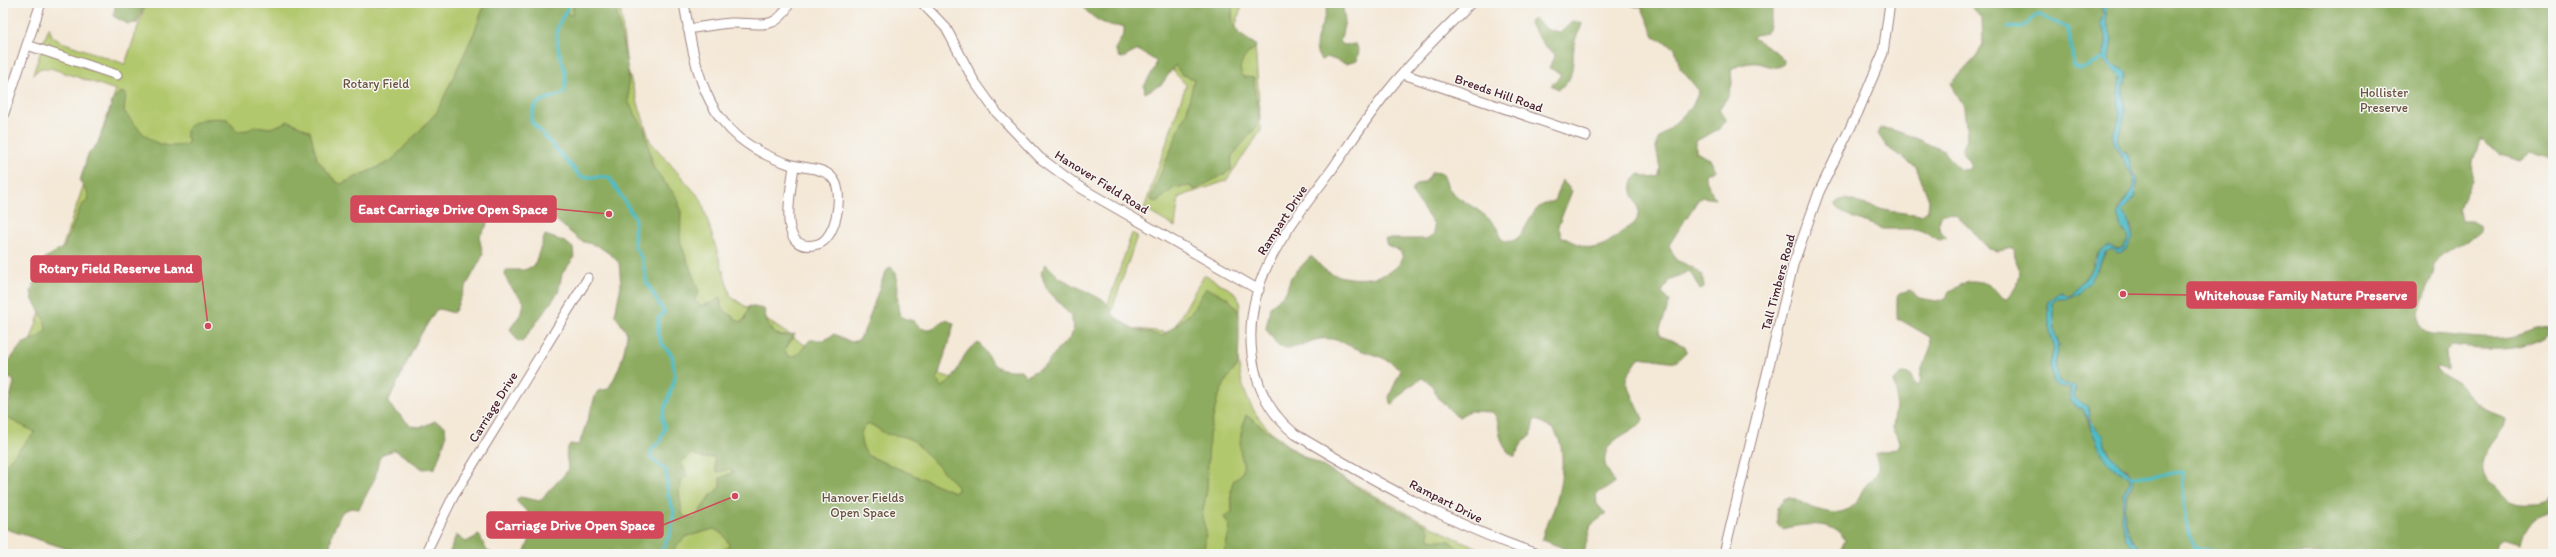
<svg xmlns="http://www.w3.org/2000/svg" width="2556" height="557" viewBox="0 0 2556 557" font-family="Itim,sans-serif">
<rect width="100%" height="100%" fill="#f6f6f2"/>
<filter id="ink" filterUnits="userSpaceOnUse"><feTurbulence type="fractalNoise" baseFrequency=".025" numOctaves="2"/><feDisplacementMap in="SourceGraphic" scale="8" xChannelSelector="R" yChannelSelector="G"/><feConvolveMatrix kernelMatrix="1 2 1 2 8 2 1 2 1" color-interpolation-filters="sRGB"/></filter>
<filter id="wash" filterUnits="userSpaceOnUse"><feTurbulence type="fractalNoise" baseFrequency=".012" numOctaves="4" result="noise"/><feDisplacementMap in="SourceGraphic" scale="16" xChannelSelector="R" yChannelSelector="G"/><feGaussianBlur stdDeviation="0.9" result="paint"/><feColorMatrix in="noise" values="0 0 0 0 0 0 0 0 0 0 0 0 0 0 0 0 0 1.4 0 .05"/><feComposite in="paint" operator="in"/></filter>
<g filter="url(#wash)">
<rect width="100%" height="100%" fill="#f4e8d7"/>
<g fill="#b2c86d" stroke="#7e744c">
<path d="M 146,3 L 620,3 L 627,68 L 650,141 L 701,199 L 731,297 L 853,376 L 863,348 L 996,393 L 1091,354 L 1132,233 L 1137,236 L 1107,325 L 1171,333 L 1204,275 L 1233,291 L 1240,302 C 1225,423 1274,441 1369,492 C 1410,515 1450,538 1494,554 L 591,554 L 640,271 L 444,144 L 3,525 L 3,421 L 116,90 L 50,68 L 41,68 L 33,74 L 49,27 L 52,36 L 59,41 L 125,64 Z"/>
<polygon points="1111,3 1243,3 1234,30 1255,45 1261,131 1226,181 1179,197 1175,227 1144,209 1186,85"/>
</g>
<g fill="#8dac60" stroke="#6c6646" fill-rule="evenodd">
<polygon points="116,3 145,3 137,23 128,24 113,16"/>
<path d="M 485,3 L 570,3 L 567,14 L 573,15 L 573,3 L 615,3 L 628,70 L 629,103 L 645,130 L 653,167 L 678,199 L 681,212 L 680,241 L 699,292 L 694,301 L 701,306 L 712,303 L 721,297 L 721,308 L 740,322 L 745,319 L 749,306 L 764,309 L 767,322 L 773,333 L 783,336 L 795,334 L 785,350 L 788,356 C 799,359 803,346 810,340 L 825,340 L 834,334 L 851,342 L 859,340 C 870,325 881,272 890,267 C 904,272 893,307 901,316 C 905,320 911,319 915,322 C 920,326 920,330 928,329 C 935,329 940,322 947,320 L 954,324 L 937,380 L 941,387 C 960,381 959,349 979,343 C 996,364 989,371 1021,370 L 1026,376 L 1046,365 L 1057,350 L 1071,337 L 1074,326 L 1070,315 L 1046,288 L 1041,273 L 1046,264 L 1060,278 L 1105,301 L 1115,317 L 1134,329 L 1162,336 L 1191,313 L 1206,288 L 1228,298 L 1237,309 L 1239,314 L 1239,339 L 1238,365 L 1227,379 L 1217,400 L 1209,436 L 1207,489 L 1202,517 L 1206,530 L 1204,554 L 862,554 L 854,551 L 844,554 L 717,554 L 728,547 L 729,544 L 723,534 L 714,529 L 685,537 L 670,554 L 524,554 L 537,521 L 517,502 L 517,499 L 520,497 L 540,501 C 545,494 565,475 567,471 C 570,461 562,456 570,444 L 579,445 L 596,394 L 598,391 L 608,389 C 619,372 625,353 627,333 L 615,315 L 621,285 L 619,263 L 610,254 L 598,246 L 581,241 L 550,215 L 517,195 L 511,195 L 504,207 L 488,219 L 486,227 L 479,237 L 483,254 L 481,259 L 464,290 L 455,311 L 453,313 L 440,309 L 436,310 L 418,339 L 388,403 L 411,426 L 422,427 L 435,421 L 445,426 L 446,437 L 435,468 L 423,469 L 395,450 L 383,454 L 379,459 L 375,478 L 359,509 L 351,508 L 342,512 L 332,533 L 329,554 L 83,554 L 3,528 L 3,467 L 35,432 L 5,417 L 14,382 L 12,379 L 4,377 L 3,369 L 22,344 L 40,336 L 46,330 L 45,321 L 33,300 L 31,291 L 45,258 L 64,247 L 81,206 L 87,201 L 88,194 L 80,181 L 88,154 L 98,143 L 114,99 L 120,92 L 126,94 L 124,111 C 142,134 155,152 187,144 L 189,139 L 186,137 C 183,118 214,117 227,119 L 237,131 L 248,130 L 255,126 L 271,128 L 289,121 L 310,131 L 317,159 L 336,182 L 341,184 L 391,161 L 437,112 L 474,33 ZM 866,425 L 872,425 L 886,434 L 902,436 L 914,441 L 956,485 L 958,491 L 954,492 L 869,456 C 861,449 857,432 866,425 ZM 691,453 L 702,458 L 714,457 L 716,471 L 719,472 L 728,469 L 734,472 L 720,478 L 720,487 L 711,495 L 694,519 L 683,516 L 679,493 L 682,479 L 688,476 L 681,463 Z"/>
<path d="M 1079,3 L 1233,3 C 1230,25 1235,34 1255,44 L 1256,48 C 1247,52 1234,67 1244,77 L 1254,78 L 1255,94 L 1259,107 L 1259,118 L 1256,127 L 1232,156 L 1231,170 L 1195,190 L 1190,186 L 1174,188 L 1157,202 L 1152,201 L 1151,197 L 1187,111 L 1194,79 L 1181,74 L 1175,65 L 1162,84 L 1145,93 L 1144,86 L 1155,68 L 1156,61 L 1138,50 L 1123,58 L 1119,57 L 1115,49 L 1124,33 L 1124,26 C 1105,28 1091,17 1079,3 Z"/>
<path d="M 1327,3 L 1342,3 L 1345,21 L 1340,42 L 1344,45 L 1356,44 L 1359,51 L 1357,61 L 1346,64 L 1327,57 L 1321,60 C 1307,42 1328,22 1327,3 Z"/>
<path d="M 1623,3 L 1779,3 L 1773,9 L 1767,33 L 1755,35 L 1753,38 L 1775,51 L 1784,61 L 1783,65 C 1774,70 1768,65 1758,63 C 1748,62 1740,65 1731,69 L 1732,84 L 1728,97 L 1719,109 L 1726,119 L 1719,129 L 1696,141 L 1696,152 L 1710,159 L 1716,170 L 1705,174 L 1705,178 L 1715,199 L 1702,197 L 1698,200 L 1669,245 L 1676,260 C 1691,267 1704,269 1704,288 L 1700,290 L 1690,271 L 1669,280 L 1662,293 L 1670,301 L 1659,332 L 1661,336 L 1685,346 L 1687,351 L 1676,362 L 1640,357 L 1627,376 L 1626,381 L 1643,419 C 1639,433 1601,436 1605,464 C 1607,471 1613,477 1614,484 L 1596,494 L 1597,504 L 1606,514 L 1591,525 L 1584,552 L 1572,551 L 1542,540 C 1543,529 1549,521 1553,511 C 1561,491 1571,438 1548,426 C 1544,424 1539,420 1534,420 L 1531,435 L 1522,443 L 1515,456 L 1513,456 C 1494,443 1503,420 1492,412 L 1469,411 L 1459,417 L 1456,416 L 1439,399 L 1431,384 L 1422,378 L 1406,389 L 1393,404 L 1390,403 L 1389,397 L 1401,370 C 1384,355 1374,356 1355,348 C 1341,343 1336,337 1320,339 C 1304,342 1298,351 1279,347 L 1266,329 L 1270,307 L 1286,292 L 1291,277 L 1310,257 L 1312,257 C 1317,261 1320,266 1325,270 C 1344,283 1394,283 1403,257 L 1400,251 L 1387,245 L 1385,239 L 1426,239 L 1434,234 L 1434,225 L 1412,193 L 1414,186 L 1426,181 L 1432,172 L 1442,173 C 1446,179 1446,186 1452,192 C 1467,206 1498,217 1501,239 C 1521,250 1526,220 1537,209 C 1542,204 1548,203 1554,201 L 1562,180 L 1572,191 L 1558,226 L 1562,237 C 1597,252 1594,253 1625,230 C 1630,226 1637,224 1638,215 C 1641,200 1626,196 1634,178 L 1640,174 L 1651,178 L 1659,176 L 1660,168 L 1656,148 L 1658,139 L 1692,107 L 1699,91 L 1680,68 L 1675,48 L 1654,36 L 1642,8 Z"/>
<path d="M 1968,3 L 2101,3 L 2103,14 L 2100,24 C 2110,38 2106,43 2102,59 L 2121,78 L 2118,99 L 2120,113 L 2113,135 L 2116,149 L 2135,180 L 2132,190 L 2118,209 L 2123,231 L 2128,235 L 2129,239 L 2123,248 L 2117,250 L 2115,247 L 2100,252 L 2094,260 L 2093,267 L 2072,294 L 2068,296 L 2062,292 L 2048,301 L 2049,327 L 2054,347 L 2050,365 L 2052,381 L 2061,388 L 2071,387 L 2070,394 L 2073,404 L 2083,409 L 2088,425 L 2094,432 L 2103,455 L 2110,465 L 2130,478 L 2130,482 L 2125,489 L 2124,534 L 2135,548 L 2131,554 L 1839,554 L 1845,540 C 1834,519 1802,524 1783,529 L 1777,524 L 1777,508 L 1785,498 C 1794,497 1800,502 1808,506 C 1832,516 1851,517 1862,491 C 1866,482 1879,477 1878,466 C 1878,462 1876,459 1876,454 L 1897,448 L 1900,444 L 1893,428 L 1897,397 L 1894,381 L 1902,373 L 1910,374 L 1915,386 L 1920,384 C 1921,379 1920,375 1921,371 C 1925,359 1933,351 1930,337 L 1897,318 L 1897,298 L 1900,293 L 1910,290 L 1919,298 L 1937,301 L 1946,298 L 1949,291 C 1956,289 1960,285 1966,282 C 1974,279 1990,283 1996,290 C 2001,294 2001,299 2008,299 L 2018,282 L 2020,273 L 2015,261 L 2014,248 L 1998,251 L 1989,249 L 1957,215 C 1938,208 1932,225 1947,238 L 1939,240 L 1920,229 L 1883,229 L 1845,214 L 1835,205 L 1840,200 L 1845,199 L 1888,211 L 1922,215 L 1928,210 L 1929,200 L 1916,167 L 1887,147 L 1878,134 L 1879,128 C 1899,128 1926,144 1944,151 L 1960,170 L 1970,169 L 1970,162 L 1962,151 L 1967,138 L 1964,107 L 1951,83 L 1978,54 L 1983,44 L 1982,19 Z"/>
<path d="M 2106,3 L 2553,3 L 2553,159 L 2531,152 L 2520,161 L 2499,155 L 2484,140 L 2480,140 L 2473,161 L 2472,181 L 2461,203 L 2459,211 L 2461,221 L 2471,221 L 2480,226 L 2481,231 C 2470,243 2445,246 2436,262 C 2434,266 2434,273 2432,277 C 2427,293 2406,325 2431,334 C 2457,335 2487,341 2512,337 C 2522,335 2540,325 2548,328 L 2547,335 C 2519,354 2483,350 2451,346 L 2446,350 L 2447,370 L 2438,367 L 2435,369 L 2445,377 L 2458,381 L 2469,396 L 2485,410 L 2506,418 C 2506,433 2471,455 2485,478 C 2488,482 2493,484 2497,488 C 2510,503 2512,505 2533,504 C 2541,504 2550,503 2553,495 L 2553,513 C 2533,516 2525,523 2520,543 L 2504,538 L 2498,542 L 2494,554 L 2136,554 L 2138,546 C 2124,530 2118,503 2133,485 L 2129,471 L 2113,459 L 2097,429 L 2090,424 L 2089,407 L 2074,400 L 2073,394 L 2076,390 L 2074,385 L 2065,384 L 2057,381 L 2055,367 L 2059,345 L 2055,330 L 2053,302 L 2057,299 L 2068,298 L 2082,289 L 2096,271 L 2107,250 L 2112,249 L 2118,253 L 2127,249 L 2133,232 L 2128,218 L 2122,212 L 2134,198 L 2138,178 L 2133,174 L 2127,153 L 2121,151 L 2117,142 L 2125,110 L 2123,92 L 2126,72 L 2111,64 L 2109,59 L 2112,39 L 2106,19 Z"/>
<path d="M 1534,19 L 1548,30 L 1561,32 L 1573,21 L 1582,23 C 1581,30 1576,35 1575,41 C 1571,57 1577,82 1558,89 L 1551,85 L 1560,76 L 1560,73 L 1549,68 L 1555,54 L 1544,45 L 1530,24 L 1530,22 Z"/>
<path d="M 545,235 L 565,242 L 573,248 L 574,258 L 562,274 L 558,293 L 522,342 L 518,341 L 510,329 L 522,312 L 524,302 C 518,294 501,280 506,270 L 524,270 L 534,266 Z"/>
<path d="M 1246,415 L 1300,455 L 1319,464 L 1361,490 L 1425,525 L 1429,529 L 1429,539 L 1449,541 L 1459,549 L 1480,554 L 1224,554 L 1230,527 L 1224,517 L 1232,512 L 1231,490 L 1233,481 C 1251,470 1240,462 1240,446 C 1240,435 1243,425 1246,415 Z"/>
<polygon points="456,535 466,542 479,535 487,551 495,554 449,554"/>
</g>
<path fill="#4ebcc6" stroke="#4c6e78" d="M 2101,3 L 2106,3 L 2106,19 L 2112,39 L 2109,59 L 2112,64 L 2127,72 L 2123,92 L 2125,110 L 2117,142 L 2121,151 L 2128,155 L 2133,174 L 2138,178 L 2134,198 L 2122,212 L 2128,218 L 2133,238 L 2127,249 L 2118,253 L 2112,249 L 2105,252 C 2098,268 2086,293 2068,298 C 2062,300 2058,297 2053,302 L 2055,330 L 2059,345 L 2055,367 L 2059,382 L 2076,387 L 2073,397 L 2089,407 L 2088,420 L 2104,436 C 2104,456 2123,465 2134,478 C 2134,484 2130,487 2127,492 C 2120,510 2125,533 2138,546 L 2136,554 L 2131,554 L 2135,548 L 2126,539 L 2121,517 L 2123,493 L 2130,482 L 2130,478 C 2123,473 2115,470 2109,464 C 2103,459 2086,418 2083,409 L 2073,404 L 2069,399 L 2071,388 L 2061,388 L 2053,384 L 2050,365 L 2054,347 L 2049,327 L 2048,301 L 2060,292 L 2068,296 L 2072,294 C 2078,285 2088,276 2093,267 C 2098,256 2098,251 2110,246 L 2117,249 L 2123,248 L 2129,239 L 2128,235 L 2121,228 L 2117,213 L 2132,190 L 2135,180 L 2114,144 L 2113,135 L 2120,113 L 2118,99 L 2121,78 L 2102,59 C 2106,43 2110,38 2100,24 L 2103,14 Z"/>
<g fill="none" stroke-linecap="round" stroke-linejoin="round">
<g stroke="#4ebcc6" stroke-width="3.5">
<path d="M 569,3 C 567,16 557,18 557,35 C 556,59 571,69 564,93 C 546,101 533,97 531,121 L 581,177 L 609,177 L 635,218 L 634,245 L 642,259 L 647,283 L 664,312 L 658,319 L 658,334 L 662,344 L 672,355 L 675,378 L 662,417 L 665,427 L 660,441 L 651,450 L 651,458 L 666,470 L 668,496 L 674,511 L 670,534 L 660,554"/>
<polyline points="2008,27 2022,28 2037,14 2068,28 2074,66 2080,70 2102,59"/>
<polyline points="2133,477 2182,472 2185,518 2194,547 2192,554"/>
<polyline points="2196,554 2194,547 2226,554"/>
</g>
</g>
</g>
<g filter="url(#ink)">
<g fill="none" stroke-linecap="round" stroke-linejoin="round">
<g stroke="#9f8481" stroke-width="11">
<g id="street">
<path d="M 684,3 C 697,80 707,137 789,164 C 803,169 825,166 834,180 C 844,194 836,239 818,244 C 774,257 792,186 794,166"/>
<polyline points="922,3 946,28 974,81 997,113 1040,158 1081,188 1259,290"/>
<path d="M 1471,3 C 1442,31 1413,60 1388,91 C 1368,116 1351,142 1333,168 C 1310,199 1284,230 1267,266 C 1241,322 1244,393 1295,434 C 1372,480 1452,525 1537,554"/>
<path d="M 688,29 C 702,27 717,24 731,23 C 755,22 777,33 789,3"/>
<polyline points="27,45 117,75"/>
<polyline points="1403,74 1586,136"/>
<polyline points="3,116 41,3"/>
<polyline points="425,554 454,495 588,278"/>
<polyline points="1724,554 1793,265 1819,192 1858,112 1883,53 1890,3"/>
</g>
</g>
<use href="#street" stroke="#fff" stroke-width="9"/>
</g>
</g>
<g text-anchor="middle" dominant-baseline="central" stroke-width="3" stroke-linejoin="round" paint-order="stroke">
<g font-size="13" fill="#69523f" stroke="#f6f6f2">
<text x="376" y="83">Rotary Field</text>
<text x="2384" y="92">Hollister<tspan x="2384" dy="15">Preserve</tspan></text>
<text x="863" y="497">Hanover Fields<tspan x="863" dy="15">Open Space</tspan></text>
</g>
<g font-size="13" fill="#4a1f2b" stroke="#f6f6f2">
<text transform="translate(1499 93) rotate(19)">Breeds Hill Road</text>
<text transform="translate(1102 182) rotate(32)">Hanover Field Road</text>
<text transform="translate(1282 220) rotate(-57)">Rampart Drive</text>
<text transform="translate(1778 282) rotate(-75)">Tall Timbers Road</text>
<text transform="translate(493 407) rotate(-58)">Carriage Drive</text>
<text transform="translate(1446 501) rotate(27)">Rampart Drive</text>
</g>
</g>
<path fill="none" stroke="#d1495b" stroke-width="1.5" d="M609 214L556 209M208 326L201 269M2123 294L2187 295M735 496L663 525"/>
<g fill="#d1495b" stroke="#f6f6f2" stroke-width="1.5">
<circle cx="609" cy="214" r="4"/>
<circle cx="208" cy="326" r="4"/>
<circle cx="2123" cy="294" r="4"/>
<circle cx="735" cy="496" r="4"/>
</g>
<g fill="#d1495b" stroke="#d1495b" stroke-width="1.5">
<rect x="351" y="196" width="205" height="26" rx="4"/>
<rect x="31" y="256" width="170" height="26" rx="4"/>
<rect x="2187" y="282" width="229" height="26" rx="4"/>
<rect x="487" y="512" width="176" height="26" rx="4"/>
</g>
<g font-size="14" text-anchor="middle" font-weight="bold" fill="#fff">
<text x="453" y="214">East Carriage Drive Open Space</text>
<text x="116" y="273">Rotary Field Reserve Land</text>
<text x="2301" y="300">Whitehouse Family Nature Preserve</text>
<text x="575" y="530">Carriage Drive Open Space</text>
</g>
<rect width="2556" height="557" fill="none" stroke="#f6f6f2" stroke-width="16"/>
</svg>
